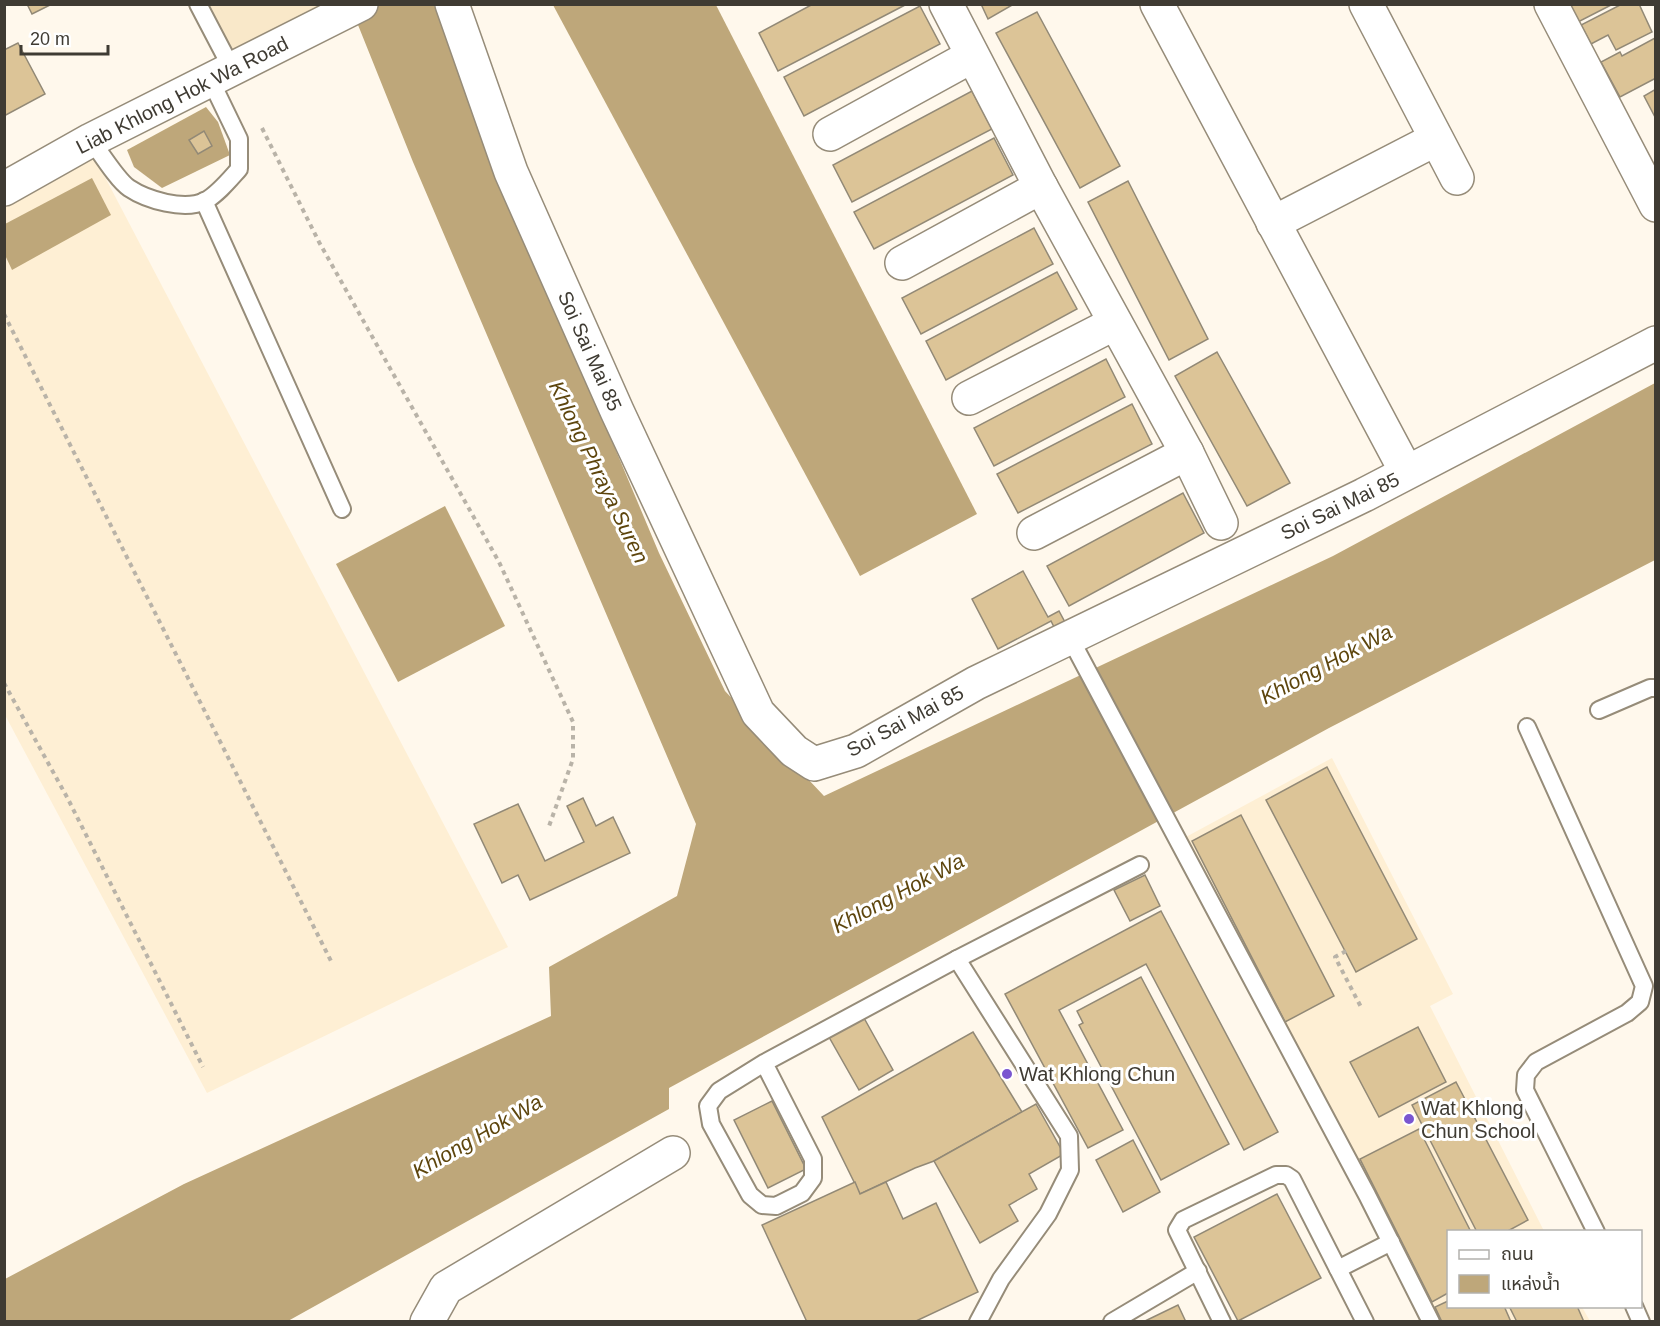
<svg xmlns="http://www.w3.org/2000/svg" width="1660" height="1326" viewBox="0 0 1660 1326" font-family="Helvetica,'Noto Sans Thai',sans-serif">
<rect width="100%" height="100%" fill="#fff8ec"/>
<g fill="#feefd4">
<polygon points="95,158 508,947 207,1093 5,715 4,208"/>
<polygon points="1332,758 1453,994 1430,1006 1544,1231 1448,1232 1448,1306 1582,1307 1590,1321 1436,1321 1184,838"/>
</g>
<polygon fill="#f9e8c9" points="208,5 325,5 233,51"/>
<g fill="#bea77a">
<polygon points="350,5 434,5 515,210 659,553 725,691 824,796 1333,556 1655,383 1655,560 1329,728 669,1088 669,1109 288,1321 5,1322 5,1279 184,1184 551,1016 549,967 677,896 696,824 413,162"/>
<polygon points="553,5 716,5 977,514 860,576"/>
<polygon points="206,107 218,122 230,155 162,188 134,167 127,150"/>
<polygon points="92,178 111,215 12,270 5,255 5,224"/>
<polygon points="445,506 505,626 398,682 336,564"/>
</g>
<g fill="#dcc497" stroke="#928976" stroke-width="1.5">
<polygon points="27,4 52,4 32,14"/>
<polygon points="813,4 907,4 778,71 759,33"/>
<polygon points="981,4 1014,4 988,19"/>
<polygon points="1570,4 1613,4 1578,22"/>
<polygon points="1622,4 1639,4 1652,32 1616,50 1608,35 1591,44 1581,25"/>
<polygon points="920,6 940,44 804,116 784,77"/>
<polygon points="1037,12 1120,166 1080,188 996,33"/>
<polygon points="1655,38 1656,78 1620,97 1601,62 1620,52 1622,56"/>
<polygon points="18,43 45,94 4,116 4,50"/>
<polygon points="1656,89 1656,119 1644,96"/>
<polygon points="972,91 992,129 852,202 833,165"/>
<polygon points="204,131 212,146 198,154 189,140"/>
<polygon points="994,138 1013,175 874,249 854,212"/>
<polygon points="1128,181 1208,339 1169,360 1088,202"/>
<polygon points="1034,228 1053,264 921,334 902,298"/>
<polygon points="1057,272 1077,309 946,380 926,341"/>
<polygon points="1217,352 1290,483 1247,506 1175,376"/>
<polygon points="1106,359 1125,397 994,466 974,428"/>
<polygon points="1132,404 1152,444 1018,513 997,474"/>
<polygon points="1183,493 1204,533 1069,606 1047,566"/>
<polygon points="1023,571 1048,617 1059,611 1067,626 1056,631 1051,621 998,649 972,599"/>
<polygon points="1327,767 1417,939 1356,972 1266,800"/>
<polygon points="583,798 596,826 613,817 630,853 530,900 518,875 502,883 474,824 518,804 545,861 584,842 567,806"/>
<polygon points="1241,815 1334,996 1285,1022 1192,841"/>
<polygon points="1145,875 1160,906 1130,921 1114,890"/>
<polygon points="1161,911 1278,1132 1244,1150 1146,964 1059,1010 1123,1130 1088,1148 1005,994"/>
<polygon points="1141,977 1229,1144 1161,1180 1079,1025 1083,1023 1077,1011"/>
<polygon points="864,1018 893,1070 859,1090 829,1037"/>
<polygon points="1418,1027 1446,1082 1379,1117 1350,1062"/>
<polygon points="973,1032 1022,1112 934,1161 915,1168 860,1194 822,1117"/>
<polygon points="1456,1082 1528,1220 1506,1232 1477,1232 1412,1105"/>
<polygon points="772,1101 806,1169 768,1188 734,1120"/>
<polygon points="1036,1104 1064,1154 1029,1174 1037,1189 1009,1205 1018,1221 980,1243 934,1161"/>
<polygon points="1419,1129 1471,1232 1448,1232 1448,1293 1432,1302 1360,1159"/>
<polygon points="1133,1140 1160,1192 1123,1212 1096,1160"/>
<polygon points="855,1182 860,1194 886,1182 903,1219 936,1203 978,1292 914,1322 807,1322 762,1225"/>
<polygon points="1277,1194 1321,1278 1238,1321 1194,1237"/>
<polygon points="1448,1301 1448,1306 1504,1306 1511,1322 1442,1322 1435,1307"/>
<polygon points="1178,1305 1186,1322 1143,1322"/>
<polygon points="1509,1306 1577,1306 1584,1322 1517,1322"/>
</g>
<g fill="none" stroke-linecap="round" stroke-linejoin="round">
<g stroke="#968c79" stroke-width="20">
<g id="service">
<polyline points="198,4 232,69"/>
<path d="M 91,140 C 100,152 118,181 129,188 C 147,200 184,211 205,201 C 218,194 230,179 239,169 L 239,139 L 210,79"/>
<polyline points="204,201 342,509"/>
<polyline points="1070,638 1367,1195 1431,1322"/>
<polyline points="1599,710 1650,688 1656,688"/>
<polyline points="1527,727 1644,986 1640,1002 1627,1013 1536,1062 1526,1075 1525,1090 1596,1232"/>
<polyline points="957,959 1069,1136 1070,1170 1048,1214 1001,1279 978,1322"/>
<polyline points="764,1063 813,1159 813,1178 802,1193 776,1206 762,1205 750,1195 711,1124 708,1106 719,1091 764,1063 957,959 1140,865"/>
<polyline points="1338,1269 1391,1242"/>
<polyline points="1634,1306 1641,1322"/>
<polyline points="1112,1322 1198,1271"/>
<polyline points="1222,1322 1177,1230 1183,1220 1276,1175 1286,1175 1292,1179 1365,1322"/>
</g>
</g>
<g stroke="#968c79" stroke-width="36">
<g id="minor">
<polyline points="452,4 511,172 617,411 758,713 794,751 814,764 856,751 976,683 1364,495 1656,343"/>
<polyline points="946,4 1041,187 1187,453 1221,523"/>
<polyline points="1157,4 1400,460"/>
<polyline points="1366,4 1457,178"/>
<polyline points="1551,4 1656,205"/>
<polyline points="830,134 972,56"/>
<polyline points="4,189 91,140 361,4"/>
<polyline points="1273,223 1436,139"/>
<polyline points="902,263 1041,187"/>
<polyline points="969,398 1115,323"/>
<polyline points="1034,533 1187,453"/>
<polyline points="427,1322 446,1288 673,1153"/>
</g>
</g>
<g stroke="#b9b3a8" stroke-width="4" stroke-dasharray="4.5 4.5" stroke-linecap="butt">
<polyline points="262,128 319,242 499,562 573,722 573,759 548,829"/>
<polyline points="4,314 331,961"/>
<polyline points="4,683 68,799 203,1067"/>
<polyline points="1346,951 1335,957 1362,1009"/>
</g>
<use href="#service" stroke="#fff" stroke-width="16"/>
<use href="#minor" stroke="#fff" stroke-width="33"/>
</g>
<g fill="#7a56d0" stroke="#fff" stroke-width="2">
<circle cx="1007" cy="1074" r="6"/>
<circle cx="1409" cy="1119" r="6"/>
</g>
<g text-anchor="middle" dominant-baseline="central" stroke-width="6" stroke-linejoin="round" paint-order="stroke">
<g font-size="20" fill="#3f3b33" stroke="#fff">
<text transform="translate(182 95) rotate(-27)">Liab Khlong Hok Wa Road</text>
<text transform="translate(590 351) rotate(66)">Soi Sai Mai 85</text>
<text transform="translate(1340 506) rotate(-26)">Soi Sai Mai 85</text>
<text transform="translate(905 721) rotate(-28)">Soi Sai Mai 85</text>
</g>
<g font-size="20" fill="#3f3b33" stroke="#fff" text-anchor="start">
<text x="1019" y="1074">Wat Khlong Chun</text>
<text x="1421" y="1108">Wat Khlong<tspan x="1421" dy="23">Chun School</tspan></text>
</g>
<g font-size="21" font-style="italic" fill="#5d450d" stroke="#fff">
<text transform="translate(599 472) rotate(64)">Khlong Phraya Suren</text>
<text transform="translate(1326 664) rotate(-28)">Khlong Hok Wa</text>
<text transform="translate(898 893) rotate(-28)">Khlong Hok Wa</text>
<text transform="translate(477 1136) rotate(-30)">Khlong Hok Wa</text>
</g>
</g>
<rect width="1660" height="1326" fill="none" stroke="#3f3b33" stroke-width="12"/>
<rect x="1447" y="1230" width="195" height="78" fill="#ffffff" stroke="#b2b1ad" stroke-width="1.5"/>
<rect x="1459" y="1250" width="30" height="9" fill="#ffffff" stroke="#b2b1ad" stroke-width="1.5"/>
<text x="1501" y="1260" font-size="18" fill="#3f3b33">ถนน</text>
<rect x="1459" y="1275" width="30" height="18" fill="#bea77a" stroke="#b2b1ad" stroke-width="1.5"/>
<text x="1501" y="1290" font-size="18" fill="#3f3b33">แหล่งน้ำ</text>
<path d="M21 45v9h87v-9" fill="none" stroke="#3f3b33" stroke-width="3"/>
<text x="30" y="45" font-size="18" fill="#3f3b33" stroke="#ffffff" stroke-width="4.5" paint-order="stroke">20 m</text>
</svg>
